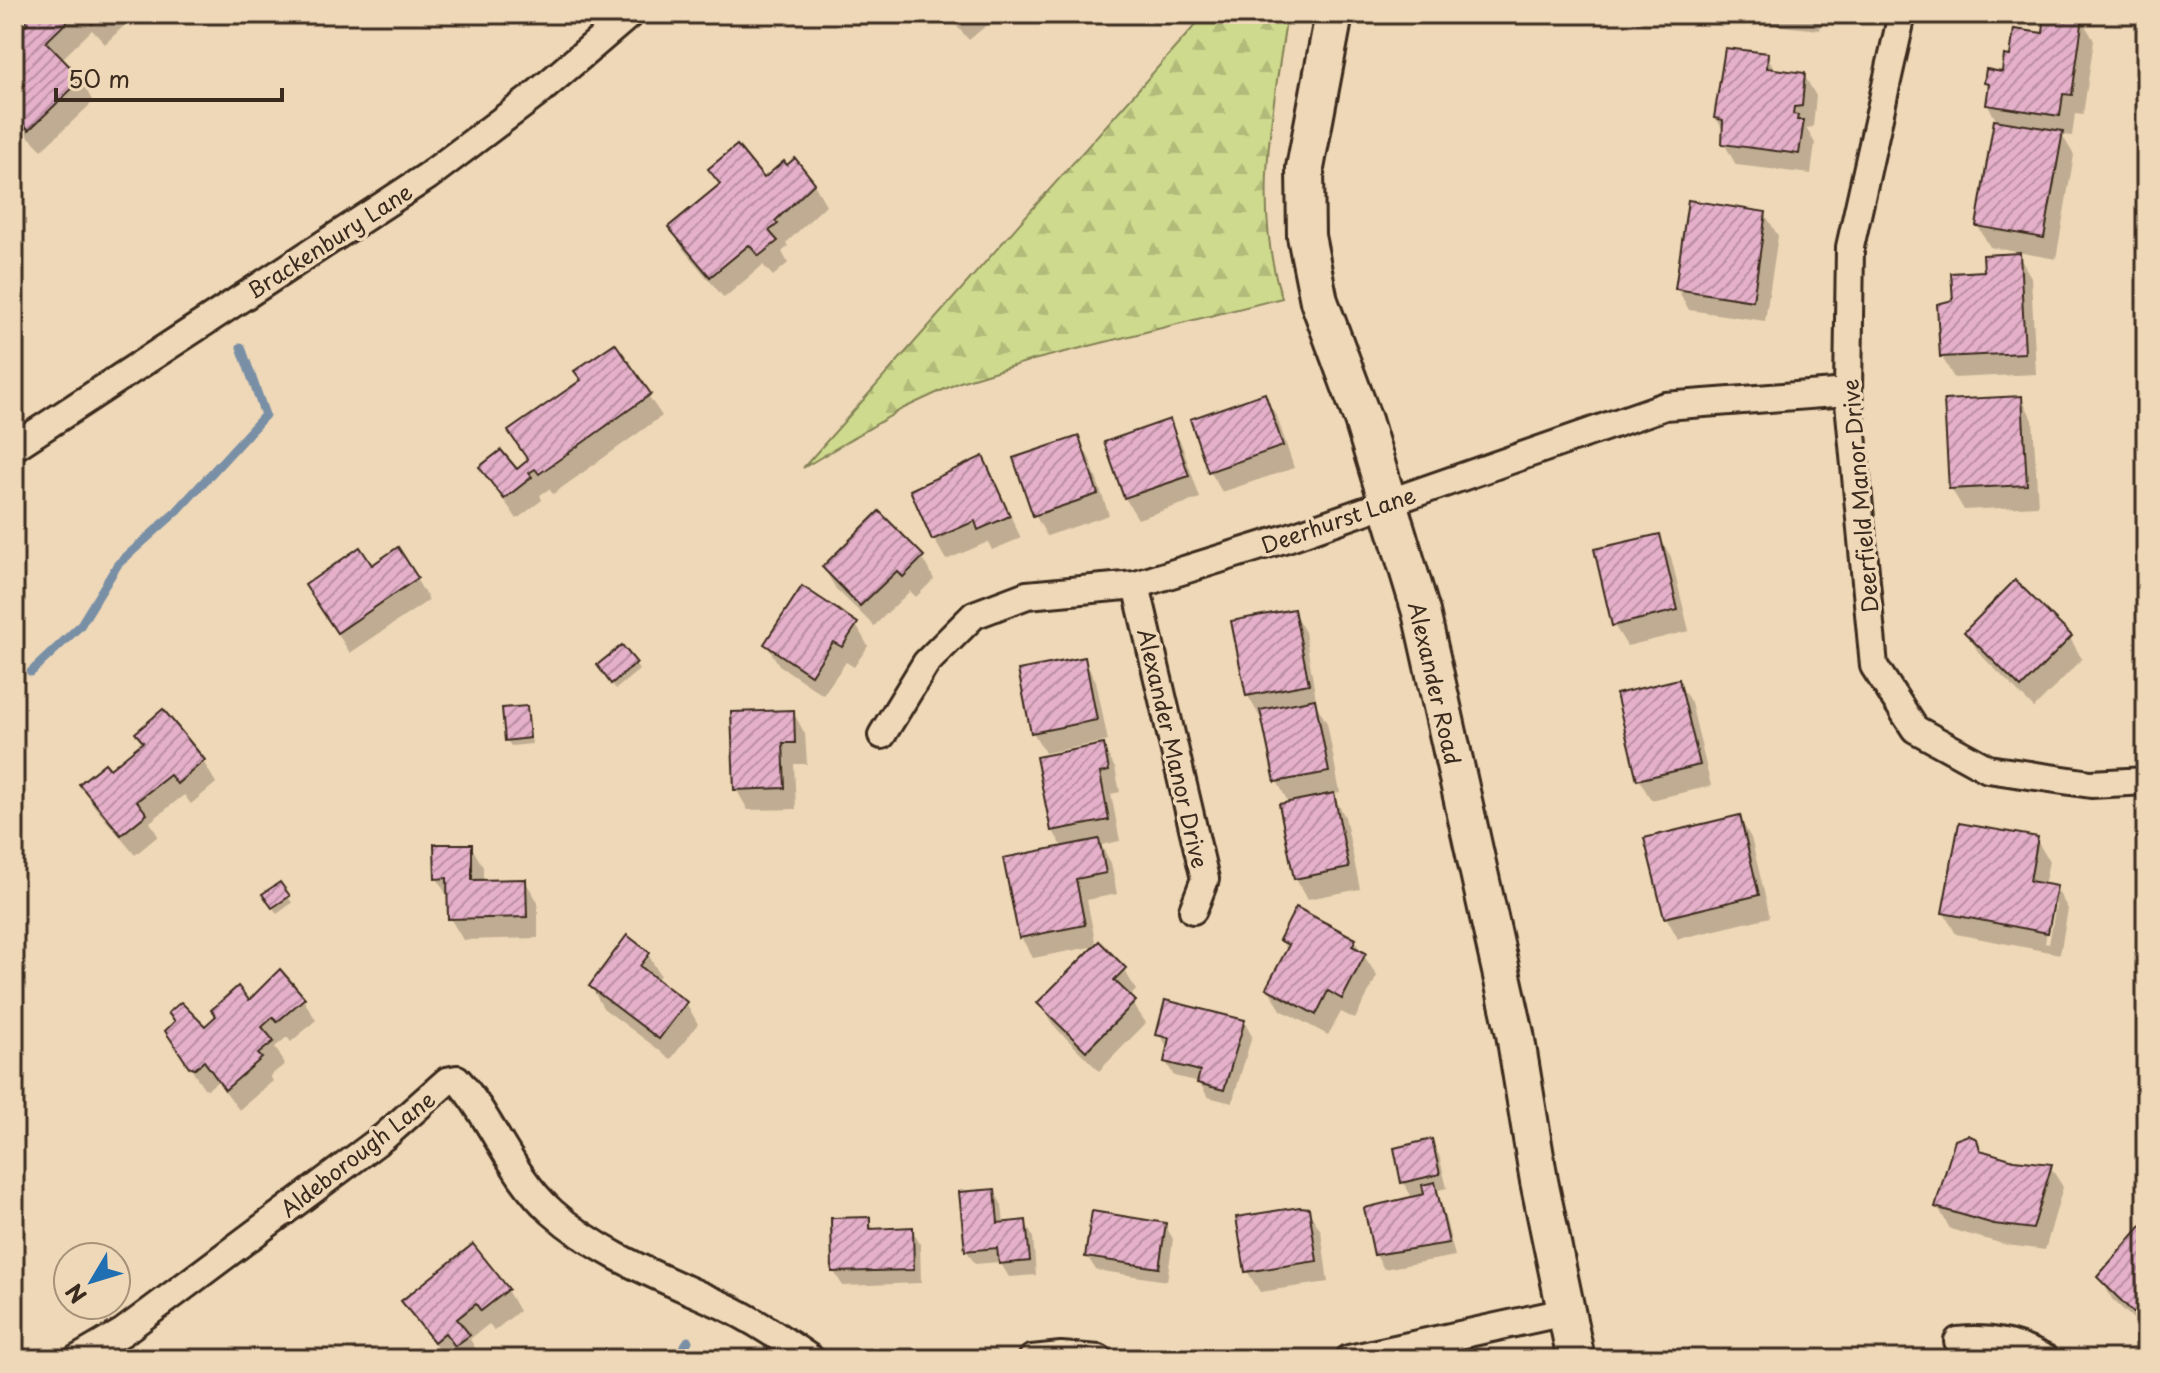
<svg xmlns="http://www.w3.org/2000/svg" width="2160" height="1373" viewBox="0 0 2160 1373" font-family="'Playpen Sans',sans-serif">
<defs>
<pattern id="forest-firs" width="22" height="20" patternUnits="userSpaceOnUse" patternTransform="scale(2)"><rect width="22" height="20" fill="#ceda8d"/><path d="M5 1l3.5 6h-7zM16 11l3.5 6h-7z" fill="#b2bb79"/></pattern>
<pattern id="building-hatch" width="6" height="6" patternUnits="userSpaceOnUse" patternTransform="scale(2)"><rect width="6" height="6" fill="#e5b0c9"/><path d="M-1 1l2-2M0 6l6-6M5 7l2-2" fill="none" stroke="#bb8fa3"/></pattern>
</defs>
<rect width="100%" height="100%" fill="#efd8b7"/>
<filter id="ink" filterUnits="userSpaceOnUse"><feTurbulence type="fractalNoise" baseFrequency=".0125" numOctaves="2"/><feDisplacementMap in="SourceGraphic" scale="16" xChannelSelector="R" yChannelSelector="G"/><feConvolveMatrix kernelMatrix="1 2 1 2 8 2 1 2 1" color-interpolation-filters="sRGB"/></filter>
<g filter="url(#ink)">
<path fill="url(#forest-firs)" stroke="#848256" stroke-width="2" d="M 1205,14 L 1287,14 C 1274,107 1251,206 1282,298 L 1029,361 L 960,382 L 902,409 L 803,468 Z"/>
<g fill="#0003" fill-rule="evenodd">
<polygon points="18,14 124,14 128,22 105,44 92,30 61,60 81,80 93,102 42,150 18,126 14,130 14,39 26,27"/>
<polygon points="283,14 302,14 292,24"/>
<polygon points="310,14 328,14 318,23"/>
<polygon points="946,14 1000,14 969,40"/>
<polygon points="1747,14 1828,14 1827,21 1821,21 1820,30 1752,23"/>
<polygon points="2047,14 2081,19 2094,40 2083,115 2075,114 2072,136 2062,135 2074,155 2056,259 1990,247 1978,226 1996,120 1988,105 1990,90 1986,83 2003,74 2012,58 2044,36"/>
<polygon points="1766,55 1776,71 1804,75 1816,96 1813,127 1806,128 1815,143 1811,174 1736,165 1724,143 1725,133 1716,118"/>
<polygon points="710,169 764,181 814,184 826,205 786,243 788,246 782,252 788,263 773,276 763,265 724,298 683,249 671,228 720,187"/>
<polygon points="1765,214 1778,236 1765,321 1689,310 1677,288"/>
<polygon points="2018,255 2031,277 2036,374 1954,378 1942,357 1955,301"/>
<polygon points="614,345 662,416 553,494 549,489 540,495 542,500 517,519 482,468 516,472 529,462 511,432 582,381"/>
<polygon points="1264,396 1277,417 1294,468 1222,492 1210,471"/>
<polygon points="2021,398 2033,420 2038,506 1964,510 1951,488"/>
<polygon points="1169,422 1181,443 1200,498 1138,519 1125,498 1107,443"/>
<polygon points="1078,438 1090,460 1109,515 1047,536 1035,515"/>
<polygon points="983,459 1021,538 992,550 988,542 946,560 934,539"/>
<polygon points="1659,536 1671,557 1689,631 1627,646 1614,625"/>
<polygon points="922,558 934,579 916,597 910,591 874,626 836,589 824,568"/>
<polygon points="371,568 416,579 429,600 350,653 307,586"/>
<polygon points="1293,611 1305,632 1317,706 1327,723 1340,793 1333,794 1345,817 1360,889 1308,899 1295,878 1289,804 1277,781 1264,716 1260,717 1248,696"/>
<polygon points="856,625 868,646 854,667 846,662 823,695 779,665 766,644"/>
<polygon points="1966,632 2070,638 2082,659 2034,708 1979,653"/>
<polygon points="1084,660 1096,681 1108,741 1045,753 1033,732"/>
<polygon points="635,664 639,670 616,689 603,672"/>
<polygon points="1678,681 1691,703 1711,786 1651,800 1639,779"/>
<polygon points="526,708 532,744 511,746 507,740"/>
<polygon points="163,712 203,761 216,783 191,804 184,795 150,822 158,836 135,855 94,806 82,785 110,772 144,744 138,733"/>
<polygon points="793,712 805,734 807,764 794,764 796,809 748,810 736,789"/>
<polygon points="1103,746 1115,768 1120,792 1111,794 1120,841 1101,845 1111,863 1117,894 1087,900 1096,946 1033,958 1021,937 1063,848 1053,831"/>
<polygon points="1739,817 1751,838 1770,917 1678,939 1666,917 1647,840"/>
<path d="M 2036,839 L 2049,861 L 2044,886 L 2056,888 L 2068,909 L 2060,954 L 1956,934 L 1944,913 ZM 2052,904 L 2056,904 L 2049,944 L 2045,943 Z"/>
<polygon points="471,846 483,867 483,882 525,881 538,902 538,938 463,940 450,918 450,901 437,878"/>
<polygon points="280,884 292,903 277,914 265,895"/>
<polygon points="1281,940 1354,940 1377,976 1355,1019 1341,1012 1328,1035 1281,1010 1268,988 1288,951"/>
<polygon points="648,954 660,975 656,981 686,1003 698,1024 671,1059 603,1008 591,986"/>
<polygon points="1124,969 1136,990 1129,998 1146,1023 1099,1071 1052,1024 1040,1003"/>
<polygon points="303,999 316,1020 291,1042 287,1037 275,1047 285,1064 270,1076 273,1081 239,1110 218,1081 208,1089 204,1088 180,1053 205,1028 249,1003"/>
<polygon points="1244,1022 1252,1036 1232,1103 1208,1097 1199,1082 1174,1076 1166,1062 1169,1049 1159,1034"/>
<polygon points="1431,1141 1439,1155 1447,1188 1438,1190 1455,1256 1384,1269 1376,1255 1413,1199 1403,1182"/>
<polygon points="1976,1141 1983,1153 2014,1162 2050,1166 2063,1187 2045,1250 2007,1245 1950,1229 1938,1207"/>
<polygon points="994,1191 1002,1205 1004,1224 1025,1222 1033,1237 1036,1275 1009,1277 1000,1262 975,1264 966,1250"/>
<polygon points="1308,1210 1321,1231 1328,1282 1260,1292 1247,1271"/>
<polygon points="868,1219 875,1231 912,1230 920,1244 921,1283 843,1286 834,1272"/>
<polygon points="2146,1223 2146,1331 2112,1299 2100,1277"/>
<polygon points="1165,1225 1173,1239 1167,1281 1096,1270 1087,1256"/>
<polygon points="507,1290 519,1311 494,1331 489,1324 470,1339 480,1357 477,1359 463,1359 458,1353 445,1359 404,1302"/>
</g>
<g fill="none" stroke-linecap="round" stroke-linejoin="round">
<g stroke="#798fa5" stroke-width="9">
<polyline points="31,672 80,626 118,564 177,511 265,415 241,347"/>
<polyline points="14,1354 15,1359"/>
<polyline points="676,1359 688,1341"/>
</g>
</g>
<g fill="url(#building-hatch)" stroke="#3b2a1e" stroke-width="2">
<polygon points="19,14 75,14 46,42 82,79 29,130 14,115 14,36 28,23"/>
<polygon points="83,14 102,14 92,24"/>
<polygon points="2045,14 2083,17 2072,95 2063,94 2060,116 1986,105 1989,84 1984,83 1986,69 2002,72 2004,55 2010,56 2014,29 2043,33"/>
<polygon points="1725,48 1768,53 1767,68 1805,73 1802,106 1794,107 1793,114 1798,115 1797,120 1804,120 1799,154 1722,144 1723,120 1714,118"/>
<polygon points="1994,120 2063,131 2044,238 1976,226"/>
<polygon points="737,145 764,178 784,161 787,165 795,158 815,183 775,221 778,224 769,231 778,241 759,256 749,245 710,277 668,227 720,184 708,169"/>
<polygon points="1688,200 1766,212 1753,301 1675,289"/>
<polygon points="2020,253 2025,353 1940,357 1937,304 1953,300 1951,273 1984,271 1983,255"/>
<polygon points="615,343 651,394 539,474 535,469 529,473 532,477 504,499 479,467 501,450 517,469 528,460 508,431 581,380 574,371"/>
<polygon points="1265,393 1283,446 1208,472 1190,419"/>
<polygon points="2022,396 2027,485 1949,489 1944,400"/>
<polygon points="1170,419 1189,476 1124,498 1104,442"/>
<polygon points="1079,436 1098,494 1033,516 1013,458"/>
<polygon points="983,456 1010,516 978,530 975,521 932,540 910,490"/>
<polygon points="879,511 924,556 903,577 897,571 860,606 822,567"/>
<polygon points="1660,534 1678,610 1612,626 1594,549"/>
<polygon points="360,547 372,565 398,547 418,578 337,633 305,585"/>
<polygon points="2015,580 2072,636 2021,688 1964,632"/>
<polygon points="802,586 858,623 842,647 833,642 811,675 764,644"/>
<polygon points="1294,609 1309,684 1246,696 1231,621"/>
<polygon points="622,645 637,663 611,684 597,665"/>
<polygon points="1085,657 1097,720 1031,733 1018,670"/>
<polygon points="1679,679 1700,765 1637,780 1616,694"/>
<polygon points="1315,699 1329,772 1275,782 1260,710"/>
<polygon points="527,706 530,738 505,741 502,708"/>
<polygon points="163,709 205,760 177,784 170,775 137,801 147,814 121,835 79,784 105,763 110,769 143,742 135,733"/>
<polygon points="794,710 795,743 783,743 785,788 734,790 731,712"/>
<polygon points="1104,744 1109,771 1100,773 1109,820 1051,831 1036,757"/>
<polygon points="1334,793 1349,868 1294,879 1279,804"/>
<polygon points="1740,815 1759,895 1664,918 1644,838"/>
<polygon points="1959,823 2038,837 2030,881 2057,886 2048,933 1942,913"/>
<polygon points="1099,839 1106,873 1076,879 1085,925 1019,938 1003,858"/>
<polygon points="434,844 472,844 472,880 526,879 527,917 448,919 447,878 435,879"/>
<polygon points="280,882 290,896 272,908 262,894"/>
<polygon points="1296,907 1356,939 1352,946 1366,953 1342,999 1328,991 1316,1015 1266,988 1289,945 1279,940"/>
<polygon points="627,935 650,953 640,966 687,1002 659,1039 589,986"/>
<polygon points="1099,941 1126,968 1114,980 1136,1001 1086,1051 1037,1003"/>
<polygon points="280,969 305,998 277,1022 273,1017 262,1027 274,1041 258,1054 262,1058 225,1090 204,1061 195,1069 189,1067 165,1031 175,1021 168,1013 181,1002 205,1026 216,1016 211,1010 238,986 249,1000"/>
<polygon points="1165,1000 1245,1020 1224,1090 1197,1083 1200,1071 1164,1062 1169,1038 1156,1035"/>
<polygon points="1968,1135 1977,1139 1980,1150 2014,1160 2052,1164 2033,1229 1994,1224 1935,1207 1955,1140"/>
<polygon points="1432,1139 1440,1174 1401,1183 1394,1148"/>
<polygon points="1435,1182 1449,1243 1374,1255 1364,1208 1424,1194 1422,1185"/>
<polygon points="995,1189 998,1223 1026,1220 1030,1261 999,1264 997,1248 965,1251 959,1192"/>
<polygon points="1300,1207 1309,1208 1317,1261 1245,1272 1236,1217"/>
<polygon points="1092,1211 1166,1223 1159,1268 1085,1257"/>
<polygon points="870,1217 870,1229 913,1227 914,1270 832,1272 831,1218"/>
<polygon points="2146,1220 2146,1325 2097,1277"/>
<polygon points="473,1244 509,1289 481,1311 476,1304 457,1319 470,1335 455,1346 445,1333 434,1342 401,1301"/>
</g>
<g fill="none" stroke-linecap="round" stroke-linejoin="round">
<g stroke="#3b2a1e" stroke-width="32">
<g id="street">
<polyline points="1902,14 1850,247 1848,392 1874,666 1915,729 1988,769 2091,784 2146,781"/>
<polyline points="14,447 428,176 534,96 630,14"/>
<polyline points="1136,585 1205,879 1193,910"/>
<polyline points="882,735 926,663 974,615 1027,595 1136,585 1290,537 1665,406 1848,392"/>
<path d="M 1958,1341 C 1991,1337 2017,1344 2046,1359"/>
<path d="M 77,1359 L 123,1332 L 385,1136 L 447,1081 L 457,1079 C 493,1120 510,1174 552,1212 C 601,1256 663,1278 722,1305 C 754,1320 782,1339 811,1359"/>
<polyline points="1032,1359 1061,1356 1099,1359"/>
<polyline points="1349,1359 1565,1312"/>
</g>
</g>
<g stroke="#3b2a1e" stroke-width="42">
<polyline id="secondary" points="1334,14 1305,168 1306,236 1319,301 1363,420 1421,612 1515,1034 1539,1181 1576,1359"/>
</g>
<use href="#street" stroke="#efd8b7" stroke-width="26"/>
<use href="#secondary" stroke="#efd8b7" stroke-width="36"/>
</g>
</g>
<g text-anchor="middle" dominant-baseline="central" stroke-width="7" stroke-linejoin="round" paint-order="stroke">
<g font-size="22" fill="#3b2a1e" stroke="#efd8b7">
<text transform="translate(329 240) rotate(-33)">Brackenbury Lane</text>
<text transform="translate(1859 496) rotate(-95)">Deerfield Manor Drive</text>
<text transform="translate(1338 519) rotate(-19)">Deerhurst Lane</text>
<text transform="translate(1436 683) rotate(77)">Alexander Road</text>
<text transform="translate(1174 748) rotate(77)">Alexander Manor Drive</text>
<text transform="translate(357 1153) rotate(-38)">Aldeborough Lane</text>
</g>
</g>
<rect width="2160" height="1373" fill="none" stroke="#efd8b7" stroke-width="48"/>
<rect x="24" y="24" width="2112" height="1325" fill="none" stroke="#3b2a1e" stroke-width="3" filter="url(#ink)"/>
<g transform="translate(92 1281) rotate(232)"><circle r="38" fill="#efd8b7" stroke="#a7927a" stroke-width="2"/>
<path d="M0-6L14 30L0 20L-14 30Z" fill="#1f6fb2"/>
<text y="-12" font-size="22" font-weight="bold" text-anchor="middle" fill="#3b2a1e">N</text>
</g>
<path d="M56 88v12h226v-12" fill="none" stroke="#3b2a1e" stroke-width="4"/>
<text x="68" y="88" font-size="24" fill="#3b2a1e" stroke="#efd8b7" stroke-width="6" paint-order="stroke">50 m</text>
</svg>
